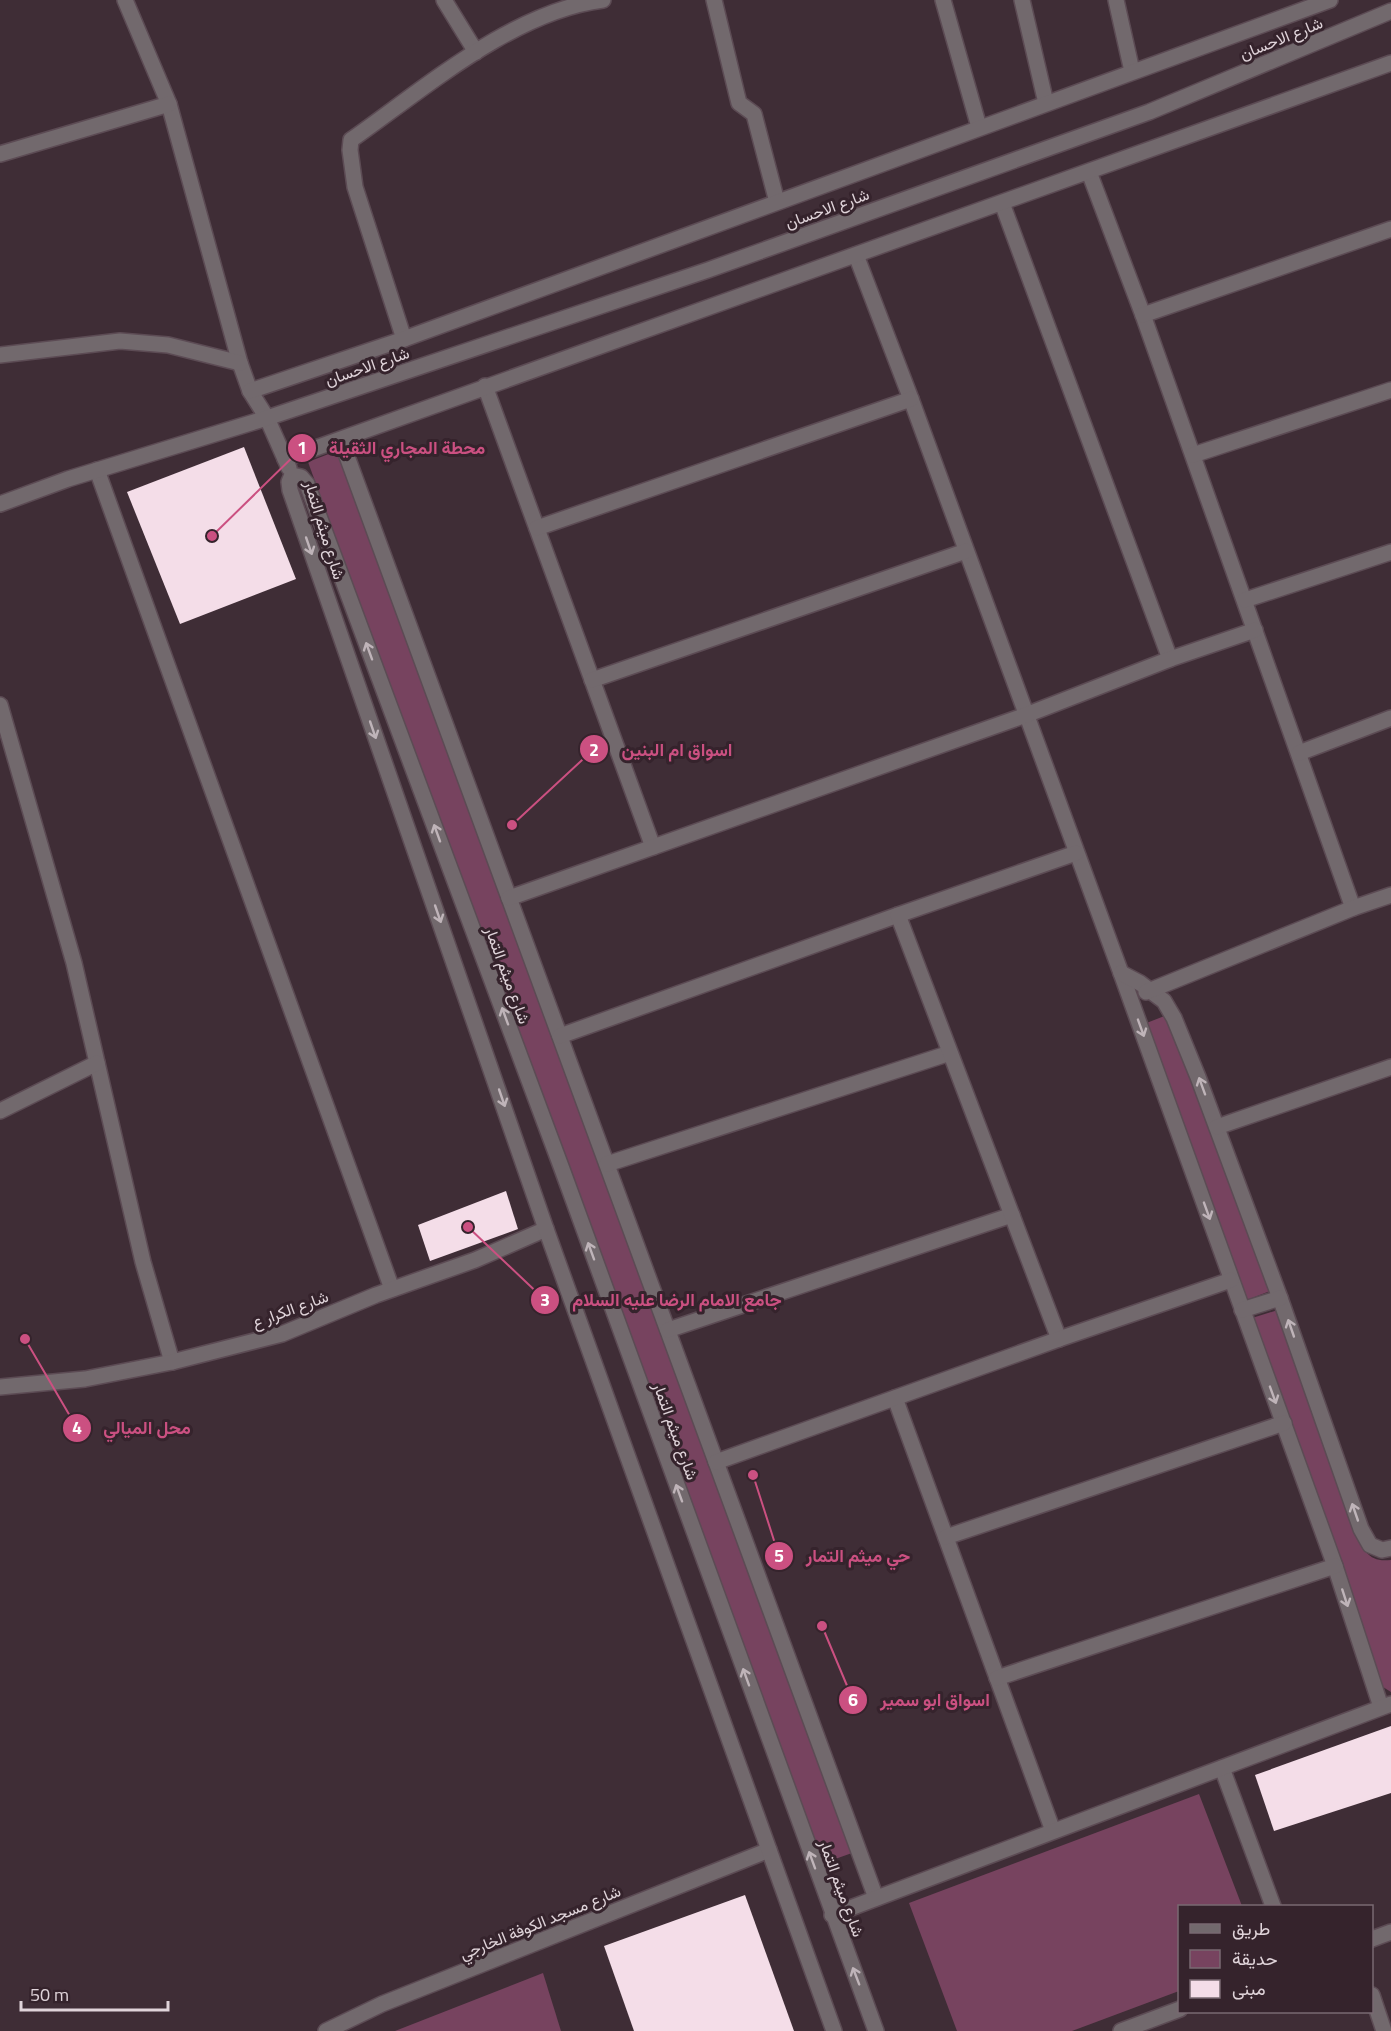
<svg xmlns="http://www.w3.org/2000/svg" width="1391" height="2031" viewBox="0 0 1391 2031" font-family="'Titillium Web',Vazirmatn,sans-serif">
<rect width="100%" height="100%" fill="#3f2d36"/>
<g fill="#77435f">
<polygon points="339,450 852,1853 821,1864 308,462"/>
<polygon points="1167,1015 1270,1291 1247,1300 1144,1024"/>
<path d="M 1278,1310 L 1365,1551 C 1373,1560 1379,1561 1391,1560 L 1391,1692 L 1383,1687 L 1252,1318 Z"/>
<polygon points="1199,1794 1242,1906 1180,1906 1179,1991 1072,2031 957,2031 909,1903"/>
<polygon points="543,1973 561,2031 395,2031"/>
</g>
<g fill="#f4dde8">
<polygon points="244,447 296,579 180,624 127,492"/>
<polygon points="506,1191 518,1229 430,1261 418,1225"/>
<polygon points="1391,1726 1391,1793 1274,1831 1255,1775"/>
<polygon points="745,1895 794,2031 634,2031 604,1946"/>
</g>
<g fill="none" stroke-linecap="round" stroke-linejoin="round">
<g stroke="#5c4b54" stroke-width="18">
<g id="minor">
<polyline points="125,0 169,104 240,363 250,391 267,418 289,468"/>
<polyline points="444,0 476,52"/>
<polyline points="714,0 737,95 739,103 754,114 777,202"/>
<polyline points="943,0 979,127"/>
<polyline points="1022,0 1046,103"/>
<polyline points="1116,0 1132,71"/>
<polyline points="0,154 169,104"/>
<polyline points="1089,172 1143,315 1353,908"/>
<polyline points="1002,203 1170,659"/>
<polyline points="856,255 911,399 1121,973 1335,1566 1381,1707"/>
<polyline points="1143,315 1391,229"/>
<path d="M 404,339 L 355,187 L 350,150 L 351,140 C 424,89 513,11 603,0"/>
<polyline points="0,355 120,341 168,345 240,363"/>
<polyline points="485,386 653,847"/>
<polyline points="250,391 404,339 1330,0"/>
<polyline points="341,440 876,1898"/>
<polyline points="1193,455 1391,390"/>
<polyline points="285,459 1391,63"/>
<polyline points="97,470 392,1289"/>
<polyline points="0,504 68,479 267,418 708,270 1149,112 1391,11"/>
<polyline points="537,528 911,399"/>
<polyline points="1245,600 1391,552"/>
<polyline points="592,680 966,551"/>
<polyline points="0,705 74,963 143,1262 172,1362"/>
<polyline points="1299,753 1391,718"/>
<polyline points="509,898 1026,715 1170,659 1255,630"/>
<polyline points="1121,973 1140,983 1164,1001 1174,1018 1198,1077 1280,1298 1361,1529 1370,1545 1382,1550 1391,1548"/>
<polyline points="1146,992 1353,908 1391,895"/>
<polyline points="560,1036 898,915"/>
<polyline points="0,1111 97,1063"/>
<polyline points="1217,1127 1391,1067"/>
<polyline points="607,1164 950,1053"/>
<polyline points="1242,1310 1280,1298"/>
<polyline points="668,1330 1012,1215"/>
<polyline points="1059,1339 898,915 1076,853"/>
<polyline points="0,1387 85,1379 172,1362 282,1334 376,1295 475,1260 546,1229"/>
<polyline points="895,1398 1053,1831"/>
<polyline points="716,1462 1059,1339 1231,1280"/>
<polyline points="946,1537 1284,1423"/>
<polyline points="997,1678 1335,1566"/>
<polyline points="1222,1768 1273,1906"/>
<polyline points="832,1915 1391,1704"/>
<polyline points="1372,1939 1391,1932"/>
<polyline points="1372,1995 1384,2031"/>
<polyline points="326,2031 382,2004 769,1850"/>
<polyline points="834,2031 546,1229 290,490 289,482 292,475 301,477 307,484 562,1169 876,2031"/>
<polyline points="1121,2031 1180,2009"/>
</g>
</g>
<use href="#minor" stroke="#72696d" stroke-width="15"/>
</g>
<defs><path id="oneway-shaft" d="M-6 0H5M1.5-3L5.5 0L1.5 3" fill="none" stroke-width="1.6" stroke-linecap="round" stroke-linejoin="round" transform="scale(1.5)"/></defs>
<g stroke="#bfb4b9">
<use href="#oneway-shaft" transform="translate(309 546) rotate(71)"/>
<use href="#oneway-shaft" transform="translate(369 651) rotate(-110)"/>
<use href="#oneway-shaft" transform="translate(373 730) rotate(71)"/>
<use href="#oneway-shaft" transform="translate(437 833) rotate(-110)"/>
<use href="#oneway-shaft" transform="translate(438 914) rotate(71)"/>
<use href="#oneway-shaft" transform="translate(505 1016) rotate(-110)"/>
<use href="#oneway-shaft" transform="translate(1141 1028) rotate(70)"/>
<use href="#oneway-shaft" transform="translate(1202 1086) rotate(-110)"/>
<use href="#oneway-shaft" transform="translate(502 1098) rotate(71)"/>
<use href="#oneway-shaft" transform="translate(1207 1211) rotate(70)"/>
<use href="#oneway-shaft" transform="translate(591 1251) rotate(-110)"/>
<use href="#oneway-shaft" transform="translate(1291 1328) rotate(-109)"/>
<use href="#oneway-shaft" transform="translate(1273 1395) rotate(70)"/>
<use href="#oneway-shaft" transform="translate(679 1493) rotate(-110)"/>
<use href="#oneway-shaft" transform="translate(1355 1512) rotate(-109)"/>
<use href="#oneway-shaft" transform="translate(1345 1598) rotate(72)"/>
<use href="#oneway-shaft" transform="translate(746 1677) rotate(-110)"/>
<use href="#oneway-shaft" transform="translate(812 1860) rotate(-110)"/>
<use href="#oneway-shaft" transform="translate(856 1976) rotate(-111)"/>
</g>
<g text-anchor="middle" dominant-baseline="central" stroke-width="6" stroke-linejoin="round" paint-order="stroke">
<g font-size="16" fill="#e0d4da" stroke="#35232c">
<text transform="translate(1281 38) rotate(-22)">شارع الاحسان</text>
<text transform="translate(827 208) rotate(-20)">شارع الاحسان</text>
<text transform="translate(367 366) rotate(-19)">شارع الاحسان</text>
<text transform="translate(325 530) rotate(73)">شارع ميثم التمار</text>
<text transform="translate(508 975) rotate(70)">شارع ميثم التمار</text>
<text transform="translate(290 1309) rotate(-20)">شارع الكرار ع</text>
<text transform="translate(676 1431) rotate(70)">شارع ميثم التمار</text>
<text transform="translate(842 1888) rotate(70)">شارع ميثم التمار</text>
<text transform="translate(540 1922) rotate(-22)">شارع مسجد الكوفة الخارجي</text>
</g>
</g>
<path fill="none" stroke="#cb5081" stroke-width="2" d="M212 536L302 448M512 825L594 749M468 1227L545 1300M25 1339L77 1428M753 1475L779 1556M822 1626L853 1700"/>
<g fill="#cb5081" stroke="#35232c" stroke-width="2">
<circle cx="212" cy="536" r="6"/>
<circle cx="512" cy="825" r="6"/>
<circle cx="468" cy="1227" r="6"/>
<circle cx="25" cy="1339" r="6"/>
<circle cx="753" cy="1475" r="6"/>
<circle cx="822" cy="1626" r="6"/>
<circle cx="302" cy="448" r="15"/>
<circle cx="594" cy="749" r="15"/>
<circle cx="545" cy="1300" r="15"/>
<circle cx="77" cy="1428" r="15"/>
<circle cx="779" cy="1556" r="15"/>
<circle cx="853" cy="1700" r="15"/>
</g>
<g font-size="18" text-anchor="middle" font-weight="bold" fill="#fff">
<text x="302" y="454">1</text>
<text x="594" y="756">2</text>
<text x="545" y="1306">3</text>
<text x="77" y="1434">4</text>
<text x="779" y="1562">5</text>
<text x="853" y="1706">6</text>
</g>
<g font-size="18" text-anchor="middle" font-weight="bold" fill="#cb5081" stroke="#35232c" stroke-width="6" stroke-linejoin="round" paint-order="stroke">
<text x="407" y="454">محطة المجاري الثقيلة</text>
<text x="677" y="756">اسواق ام البنين</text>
<text x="677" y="1306">جامع الامام الرضا عليه السلام</text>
<text x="147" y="1434">محل الميالي</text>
<text x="858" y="1562">حي ميثم التمار</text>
<text x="935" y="1706">اسواق ابو سمير</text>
</g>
<rect x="1178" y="1905" width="195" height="108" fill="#35232c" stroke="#796a72" stroke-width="1.5"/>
<rect x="1190" y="1924" width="30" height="9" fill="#72696d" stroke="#796a72" stroke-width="1.5"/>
<text x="1232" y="1935" font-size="18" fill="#e0d4da">طريق</text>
<rect x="1190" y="1950" width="30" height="18" fill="#77435f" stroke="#796a72" stroke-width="1.5"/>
<text x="1232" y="1965" font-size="18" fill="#e0d4da">حديقة</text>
<rect x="1190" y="1980" width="30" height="18" fill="#f4dde8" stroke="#796a72" stroke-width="1.5"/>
<text x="1232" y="1995" font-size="18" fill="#e0d4da">مبنى</text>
<path d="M21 2001v9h147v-9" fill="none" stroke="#e0d4da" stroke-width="3"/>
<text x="30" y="2001" font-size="18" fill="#e0d4da" stroke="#35232c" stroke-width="4.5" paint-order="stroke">50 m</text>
</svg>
